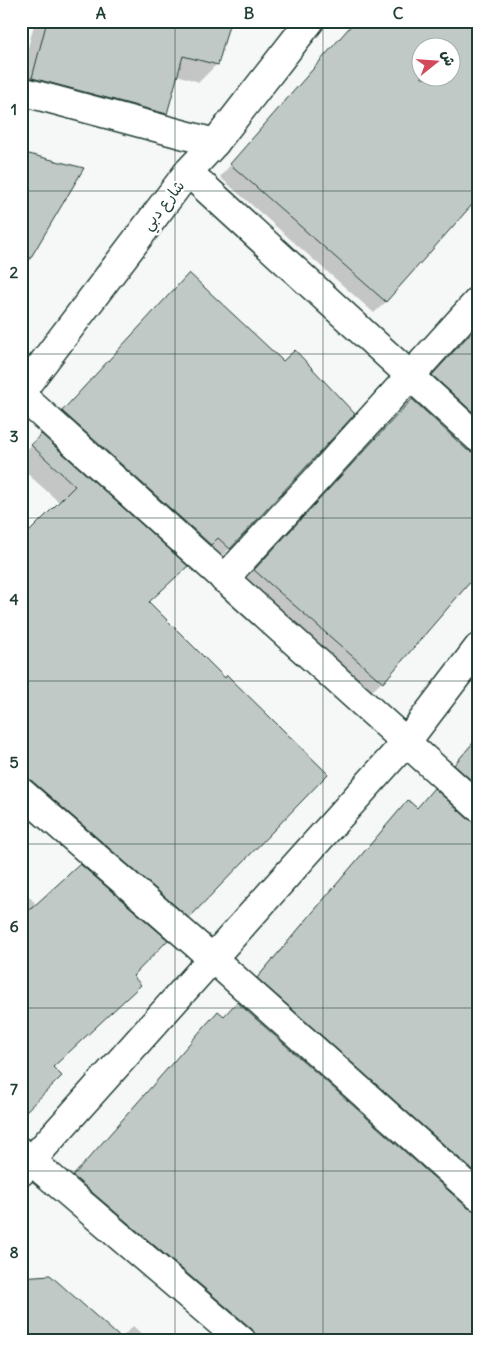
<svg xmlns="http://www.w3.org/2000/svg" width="499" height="1362" viewBox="0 0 499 1362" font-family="Delius,'Playpen Sans Arabic',sans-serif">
<rect width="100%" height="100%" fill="#f6f7f7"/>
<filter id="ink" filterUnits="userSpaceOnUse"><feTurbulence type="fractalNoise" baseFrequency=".02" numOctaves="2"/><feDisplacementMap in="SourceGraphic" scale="10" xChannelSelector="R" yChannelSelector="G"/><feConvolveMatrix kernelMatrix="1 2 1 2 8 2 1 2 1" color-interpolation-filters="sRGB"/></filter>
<g filter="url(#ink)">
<g fill="#0003" fill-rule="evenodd">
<polygon points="35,21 228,21 217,64 199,82 177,75 166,113 149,131 21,96 21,74"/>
<path d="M 356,21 L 478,21 L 386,302 L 374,313 L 220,177 ZM 422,48 L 452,48 L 452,78 L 422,78 Z"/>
<polygon points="173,291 230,548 214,564 47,428"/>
<polygon points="478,325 478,439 422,387"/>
<polygon points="400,412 382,682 370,693 243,582"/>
<polygon points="41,436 186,566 148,603 188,917 172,933 21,802 21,542 60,503 21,468 21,455"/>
<polygon points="478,737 478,809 443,777"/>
<polygon points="434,790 467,820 478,823 478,1198 246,990 396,814 408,802 416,809"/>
<polygon points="21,888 37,905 131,976 52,1068 21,1115"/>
<polygon points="218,1012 295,1341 240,1341 63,1189"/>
<polygon points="21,1278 120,1339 133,1326 149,1341 21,1341"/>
</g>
<g fill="#c0c9c6" stroke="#1f3d34" fill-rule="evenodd">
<polygon points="47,21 230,21 218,65 183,56 167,114 32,78"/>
<path d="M 355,21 L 478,21 L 478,198 L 386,302 L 230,164 ZM 422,48 L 452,48 L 452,78 L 422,78 Z"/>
<polygon points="21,152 84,168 21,274"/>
<polygon points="189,273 283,361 295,350 355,414 230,549 218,538 211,545 62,411"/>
<polygon points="478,325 478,417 432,375"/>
<polygon points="412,399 467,450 478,453 478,573 383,683 254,570"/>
<polygon points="41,434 188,566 149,602 225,678 227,675 328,774 189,918 31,780 21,777 21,540 75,486 31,445"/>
<polygon points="478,737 478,786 454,765"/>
<polygon points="434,788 468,819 478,822 478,1175 257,978 408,800 417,808"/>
<polygon points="80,864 168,940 133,976 141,985 53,1067 62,1076 21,1116 21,918"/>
<polygon points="237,1002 468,1208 478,1211 478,1341 257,1341 252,1329 73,1176 218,1011 224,1016"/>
<polygon points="50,1275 124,1341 40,1341 35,1336 21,1336 21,1277"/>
</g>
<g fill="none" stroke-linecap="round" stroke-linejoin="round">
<g stroke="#1f3d34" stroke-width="31">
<g id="minor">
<polyline points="21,91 215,143"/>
<polyline points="188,172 478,438"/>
<polyline points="21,395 478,807"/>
<polyline points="224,579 316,480 478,301"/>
<polyline points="21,792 212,958 478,1196"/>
<polyline points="21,1152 242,1341"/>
<polyline points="21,1172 407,741 478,648"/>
</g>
</g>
<g stroke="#1f3d34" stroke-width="31">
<polyline id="secondary" points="21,392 188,172 215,143 310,21"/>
</g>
<use href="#minor" stroke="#fff" stroke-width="28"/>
<use href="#secondary" stroke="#fff" stroke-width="28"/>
</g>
</g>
<path fill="none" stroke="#1f3d34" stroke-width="1" stroke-opacity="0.55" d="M 175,21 L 175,1341M 323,21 L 323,1341M 21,191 L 478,191M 21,354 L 478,354M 21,518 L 478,518M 21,681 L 478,681M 21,844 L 478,844M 21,1008 L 478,1008M 21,1171 L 478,1171"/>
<g text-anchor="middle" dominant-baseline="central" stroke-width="5" stroke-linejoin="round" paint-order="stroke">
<g font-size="15" fill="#1f3d34" stroke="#fff">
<text transform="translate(163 205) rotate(-52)">شارع دبي</text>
</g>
</g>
<rect width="499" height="1362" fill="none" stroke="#fff" stroke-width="55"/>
<g transform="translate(436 62) rotate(73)"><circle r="24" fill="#ffffff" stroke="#a5b1ae"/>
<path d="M0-4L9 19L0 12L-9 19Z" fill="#d1495b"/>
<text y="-8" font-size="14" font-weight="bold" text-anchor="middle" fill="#1f3d34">ش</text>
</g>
<rect x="28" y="28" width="444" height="1306" fill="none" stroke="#1f3d34" stroke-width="2"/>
<g font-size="16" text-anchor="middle" font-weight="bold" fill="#1f3d34">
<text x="101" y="19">A</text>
<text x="249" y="19">B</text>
<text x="398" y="19">C</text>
<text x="14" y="115">1</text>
<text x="14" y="278">2</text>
<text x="14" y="442">3</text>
<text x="14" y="605">4</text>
<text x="14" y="768">5</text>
<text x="14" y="932">6</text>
<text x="14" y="1095">7</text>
<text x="14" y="1258">8</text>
</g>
</svg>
